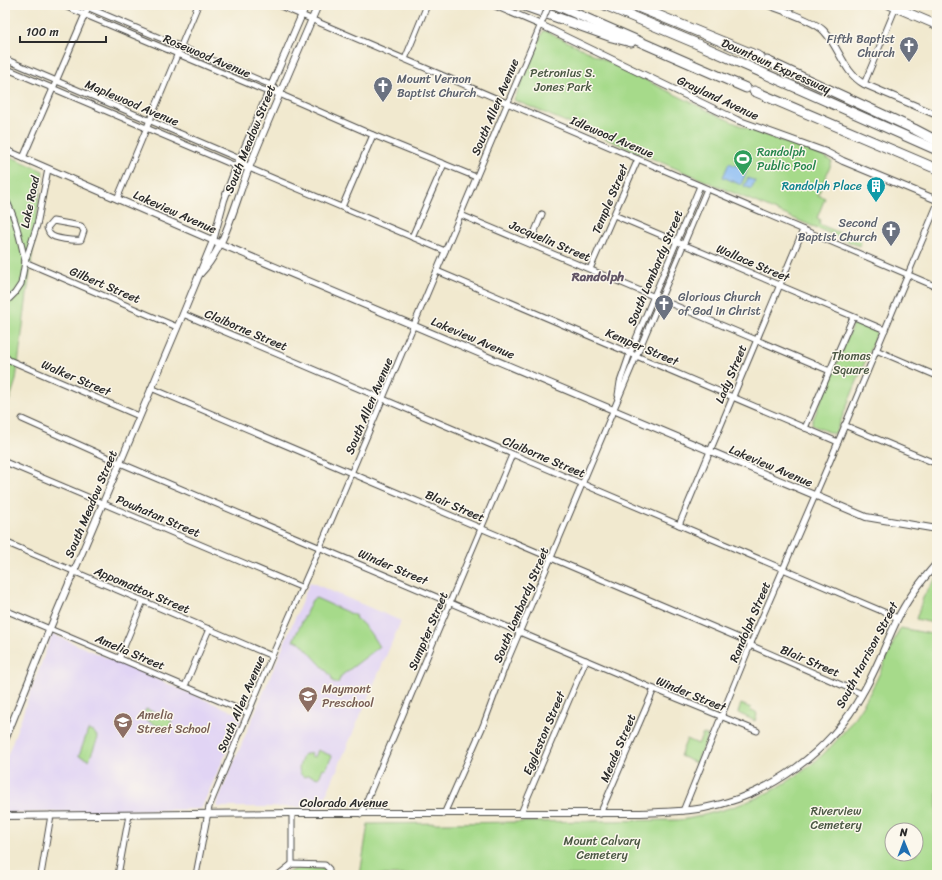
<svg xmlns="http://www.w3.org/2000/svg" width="942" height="880" viewBox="0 0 942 880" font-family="Sriracha,sans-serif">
<rect width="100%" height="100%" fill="#fbf7ec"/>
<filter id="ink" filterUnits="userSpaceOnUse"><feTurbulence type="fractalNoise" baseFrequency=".025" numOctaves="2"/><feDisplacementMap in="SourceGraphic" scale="8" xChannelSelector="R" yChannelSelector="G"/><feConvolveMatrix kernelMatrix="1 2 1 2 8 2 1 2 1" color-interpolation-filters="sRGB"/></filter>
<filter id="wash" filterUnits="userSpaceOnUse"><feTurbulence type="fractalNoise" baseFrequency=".012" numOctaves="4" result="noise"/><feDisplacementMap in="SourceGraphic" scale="16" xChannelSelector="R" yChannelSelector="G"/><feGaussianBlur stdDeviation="0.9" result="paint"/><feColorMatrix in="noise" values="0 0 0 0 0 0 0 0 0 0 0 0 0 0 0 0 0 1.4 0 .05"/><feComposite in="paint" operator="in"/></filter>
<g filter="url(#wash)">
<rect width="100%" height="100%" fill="#f1e9cf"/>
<g fill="#e1d4f4">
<polygon points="310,582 401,621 321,807 218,807 216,805"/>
<polygon points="52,634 243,716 201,809 5,813 5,762"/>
</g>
<g fill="#a6da8a" stroke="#68825a" fill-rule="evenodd">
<polygon points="543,31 546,31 715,114 746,128 825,157 832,162 818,195 825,198 817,218 821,220 819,224 861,242 859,246 514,100"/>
<polygon points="5,154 43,171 16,380 5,414"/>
<polygon points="854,322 876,331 877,333 836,432 833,434 812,425 812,422"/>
<polygon points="937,577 937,624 916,619 924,595"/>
<path d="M 316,598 L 356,616 L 355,618 C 366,625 372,635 379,647 L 341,676 L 338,683 L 333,683 L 331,676 L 300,642 L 293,641 L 312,600 Z"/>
<path d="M 900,628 L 937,635 L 937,875 L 360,875 L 368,824 L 679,820 C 691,819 703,815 715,812 C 774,797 825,764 858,712 C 876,686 887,656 900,628 ZM 892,830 L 916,830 L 916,854 L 892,854 Z"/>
<polygon points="741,704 751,708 750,711 756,712 757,715 755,721 738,713"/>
<polygon points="146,709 172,720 169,729 159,725 158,726 142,718"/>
<polygon points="88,730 94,732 98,738 89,760 79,756"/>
<polygon points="703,734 708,736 696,763 680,756 687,739 698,744"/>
<path d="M 318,750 L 332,756 L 326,769 L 323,768 L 319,778 L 308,775 L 304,777 C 295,771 301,763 303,755 L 306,754 L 309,754 L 310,752 L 312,753 L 311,756 L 315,757 Z"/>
<polygon points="297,868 322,868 324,870 326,875 283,875"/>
</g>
<g fill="#86baf4" stroke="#587290">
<polygon points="729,163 747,170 741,185 723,177"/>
<polygon points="748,178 755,181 751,189 744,186"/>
</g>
</g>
<g filter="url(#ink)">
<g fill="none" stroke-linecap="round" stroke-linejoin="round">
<g stroke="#494844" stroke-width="7">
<g id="minor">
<polyline points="62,5 263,90 280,94"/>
<polyline points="82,5 271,85 284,96 373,135 476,177"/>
<polyline points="278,5 937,287"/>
<polyline points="5,59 240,159 249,168"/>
<polyline points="405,59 427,5"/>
<polyline points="5,68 231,164 237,167 249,168 445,251"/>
<polyline points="864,84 896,7"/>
<polyline points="23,158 89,5"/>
<path d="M 5,198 C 16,218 20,239 25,261"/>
<polyline points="117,199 198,5"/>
<polyline points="342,207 373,135"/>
<polyline points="461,215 830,371"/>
<polyline points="614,215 885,330"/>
<path d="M 53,221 L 81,226 L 84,231 L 81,240 C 74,241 54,239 50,234 C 48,232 48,230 47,228 Z"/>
<polyline points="412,237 444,164"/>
<polyline points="530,243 542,214"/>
<polyline points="25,262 177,327"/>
<polyline points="590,269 638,159"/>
<polyline points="437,271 838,442"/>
<polyline points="5,303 15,293 21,284 25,262 37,225 48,169"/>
<polyline points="183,314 898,618"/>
<polyline points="876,350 937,376"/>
<polyline points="5,356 9,360 139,416"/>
<polyline points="151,388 751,643"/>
<polyline points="618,395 620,382 630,353 700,186"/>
<polyline points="22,419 120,463 654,689 757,731"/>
<polyline points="844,425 937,464"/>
<polyline points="805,428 853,317"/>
<polyline points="5,462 303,588"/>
<polyline points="679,525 803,230"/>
<polyline points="5,542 272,656"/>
<polyline points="5,610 248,713"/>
<polyline points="750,645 862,694"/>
<polyline points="119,659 143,601"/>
<polyline points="185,686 209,629"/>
<polyline points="683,811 751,643 830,461 937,205"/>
<polyline points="521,813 586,660"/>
<polyline points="361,814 512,455"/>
<polyline points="444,814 483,726 506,664 707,189"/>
<polyline points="600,814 654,689"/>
<polyline points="292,864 292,813"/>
<polyline points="41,875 51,815"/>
<polyline points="118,875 129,815"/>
<polyline points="196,875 209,807 272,656 320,547 544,17"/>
<polyline points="278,875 292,864 325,865 329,869 329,875"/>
</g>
</g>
<g stroke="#494844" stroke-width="8">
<g id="tertiary">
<polyline points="494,5 541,25 737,120 826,152 843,161 937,200"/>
<path d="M 768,5 C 782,10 815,21 824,31 C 840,48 843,72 864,84 L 937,115"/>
<polyline points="5,150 221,244 866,517 937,529"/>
<path d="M 200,274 C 226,247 235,202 249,168 C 271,113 295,59 318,5"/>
<polyline points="5,740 48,633 183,314 213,241 224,200 235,170 306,5"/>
<path d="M 5,816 L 292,813 L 638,813 C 660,812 682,812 704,808 C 769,796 830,752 862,694 C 876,671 885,645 897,620 C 907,599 922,580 937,563"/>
</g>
</g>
<g stroke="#494844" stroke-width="10">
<polyline id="primary" points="890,5 937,25"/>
</g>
<g stroke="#494844" stroke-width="11">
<g id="motorway">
<polyline points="522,5 612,37 631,42"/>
<polyline points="556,5 746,88"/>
<polyline points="605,5 693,42 937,150"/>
<polyline points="633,5 760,57"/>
<polyline points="767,61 914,129 937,141"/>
<polyline points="754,91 937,169"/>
</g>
</g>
<use href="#minor" stroke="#fff" stroke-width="5"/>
<use href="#tertiary" stroke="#fff" stroke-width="6"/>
<use href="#primary" stroke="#fff" stroke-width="8"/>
<use href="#motorway" stroke="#fff" stroke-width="9"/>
<g stroke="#494844" stroke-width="7" stroke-linecap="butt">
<polyline id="minor-bridge" points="544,17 549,5"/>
</g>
<use href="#minor-bridge" stroke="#fff" stroke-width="5"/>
</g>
</g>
<defs>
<g id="church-pin" transform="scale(1)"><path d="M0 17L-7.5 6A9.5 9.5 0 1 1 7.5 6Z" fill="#6b7280" stroke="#fbf7ec"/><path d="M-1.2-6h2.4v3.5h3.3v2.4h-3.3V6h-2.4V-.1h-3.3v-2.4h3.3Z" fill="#fff"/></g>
<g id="stadium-pin" transform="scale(1)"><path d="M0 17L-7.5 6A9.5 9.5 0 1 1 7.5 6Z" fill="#2e9e5b" stroke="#fbf7ec"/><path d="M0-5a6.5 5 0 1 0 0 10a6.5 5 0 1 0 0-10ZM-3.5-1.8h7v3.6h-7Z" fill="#fff"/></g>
<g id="building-pin" transform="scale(1)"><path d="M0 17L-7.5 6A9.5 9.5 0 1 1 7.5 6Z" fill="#0f9aa8" stroke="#fbf7ec"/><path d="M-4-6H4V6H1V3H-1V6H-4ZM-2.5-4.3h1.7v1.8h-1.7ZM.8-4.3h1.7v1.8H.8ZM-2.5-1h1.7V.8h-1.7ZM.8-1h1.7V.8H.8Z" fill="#fff"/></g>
<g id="school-pin" transform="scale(1)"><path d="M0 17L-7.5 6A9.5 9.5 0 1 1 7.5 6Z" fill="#8d6e63" stroke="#fbf7ec"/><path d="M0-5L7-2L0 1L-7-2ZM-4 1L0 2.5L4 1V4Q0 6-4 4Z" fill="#fff"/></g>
</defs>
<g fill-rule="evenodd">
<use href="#church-pin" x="909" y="46"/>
<use href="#church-pin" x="383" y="86"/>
<use href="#stadium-pin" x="743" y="159"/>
<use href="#building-pin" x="876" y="186"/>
<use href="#church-pin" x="891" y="230"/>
<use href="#church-pin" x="664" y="304"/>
<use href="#school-pin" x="308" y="696"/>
<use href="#school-pin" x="123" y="722"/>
</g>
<g text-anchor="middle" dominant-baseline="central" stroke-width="3" stroke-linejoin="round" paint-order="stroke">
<g font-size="12" fill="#5b616d" stroke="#fbf7ec" text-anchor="end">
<text x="895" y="39">Fifth Baptist<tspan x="895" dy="14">Church</tspan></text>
<text x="397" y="79" text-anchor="start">Mount Vernon<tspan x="397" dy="14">Baptist Church</tspan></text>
<text x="877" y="223">Second<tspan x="877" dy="14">Baptist Church</tspan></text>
<text x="678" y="297" text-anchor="start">Glorious Church<tspan x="678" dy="14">of God in Christ</tspan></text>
</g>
<g font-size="12" fill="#2b2b2b" stroke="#fbf7ec">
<text transform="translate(207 56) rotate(23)">Rosewood Avenue</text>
<text transform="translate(776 66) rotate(24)">Downtown Expressway</text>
<text transform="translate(718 98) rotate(25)">Grayland Avenue</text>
<text transform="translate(132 103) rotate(23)">Maplewood Avenue</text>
<text transform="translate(495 107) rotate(-67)">South Allen Avenue</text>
<text transform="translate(612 137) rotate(23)">Idlewood Avenue</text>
<text transform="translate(250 139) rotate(-68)">South Meadow Street</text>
<text transform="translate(610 199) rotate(-67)">Temple Street</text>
<text transform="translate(30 202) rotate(-78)">Lake Road</text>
<text transform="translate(175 212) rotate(24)">Lakeview Avenue</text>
<text transform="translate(550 241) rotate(23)">Jacquelin Street</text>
<text transform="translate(753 263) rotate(23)">Wallace Street</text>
<text transform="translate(655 268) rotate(-67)">South Lombardy Street</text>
<text transform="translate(105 285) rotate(23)">Gilbert Street</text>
<text transform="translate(246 330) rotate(23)">Claiborne Street</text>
<text transform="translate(473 338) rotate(23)">Lakeview Avenue</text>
<text transform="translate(642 347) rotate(23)">Kemper Street</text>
<text transform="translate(731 374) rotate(-67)">Lady Street</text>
<text transform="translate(76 378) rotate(23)">Walker Street</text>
<text transform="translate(369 406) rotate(-67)">South Allen Avenue</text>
<text transform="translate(544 457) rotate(23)">Claiborne Street</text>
<text transform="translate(771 466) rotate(23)">Lakeview Avenue</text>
<text transform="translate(91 504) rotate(-67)">South Meadow Street</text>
<text transform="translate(455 506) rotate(23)">Blair Street</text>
<text transform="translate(158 516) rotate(23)">Powhatan Street</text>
<text transform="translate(393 567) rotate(23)">Winder Street</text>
<text transform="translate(142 590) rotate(23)">Appomattox Street</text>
<text transform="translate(521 605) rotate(-67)">South Lombardy Street</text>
<text transform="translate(750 622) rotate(-67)">Randolph Street</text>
<text transform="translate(428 631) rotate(-67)">Sumpter Street</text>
<text transform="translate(130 652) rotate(23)">Amelia Street</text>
<text transform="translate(867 655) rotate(-62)">South Harrison Street</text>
<text transform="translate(810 661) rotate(23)">Blair Street</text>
<text transform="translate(691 694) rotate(22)">Winder Street</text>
<text transform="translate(241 704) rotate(-67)">South Allen Avenue</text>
<text transform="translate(544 733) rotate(-67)">Eggleston Street</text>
<text transform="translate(618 748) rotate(-67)">Meade Street</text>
<text x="344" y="803">Colorado Avenue</text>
</g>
<g font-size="12" fill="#4a5743" stroke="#fbf7ec">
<text x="563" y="73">Petronius S.<tspan x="563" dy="14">Jones Park</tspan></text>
<text x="851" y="356">Thomas<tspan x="851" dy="14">Square</tspan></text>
<text x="836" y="811">Riverview<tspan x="836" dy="14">Cemetery</tspan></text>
<text x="602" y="841">Mount Calvary<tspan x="602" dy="14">Cemetery</tspan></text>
</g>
<g font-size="12" fill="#27864d" stroke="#fbf7ec" text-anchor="start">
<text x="757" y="152">Randolph<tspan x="757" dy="14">Public Pool</tspan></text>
</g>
<g font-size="12" fill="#0d838f" stroke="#fbf7ec" text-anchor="end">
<text x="862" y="186">Randolph Place</text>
</g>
<g font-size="12" fill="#785e54" stroke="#fbf7ec" text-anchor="start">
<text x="322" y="689">Maymont<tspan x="322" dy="14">Preschool</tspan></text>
<text x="137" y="715">Amelia<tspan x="137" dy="14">Street School</tspan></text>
</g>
<g font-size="13" font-weight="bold" fill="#635666" stroke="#fbf7ec">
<text x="598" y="276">Randolph</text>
</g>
</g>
<rect width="942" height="880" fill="none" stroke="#fbf7ec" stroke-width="20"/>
<g transform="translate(904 842) rotate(359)"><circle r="19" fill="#fbf7ec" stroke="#a8a59f"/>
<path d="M0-3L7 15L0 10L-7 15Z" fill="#1f6fb2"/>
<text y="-6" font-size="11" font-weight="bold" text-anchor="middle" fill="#2b2b2b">N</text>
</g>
<path d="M20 36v6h86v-6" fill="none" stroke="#2b2b2b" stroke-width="2"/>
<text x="26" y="36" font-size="12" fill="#2b2b2b" stroke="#fbf7ec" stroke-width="3" paint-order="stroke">100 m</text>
</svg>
